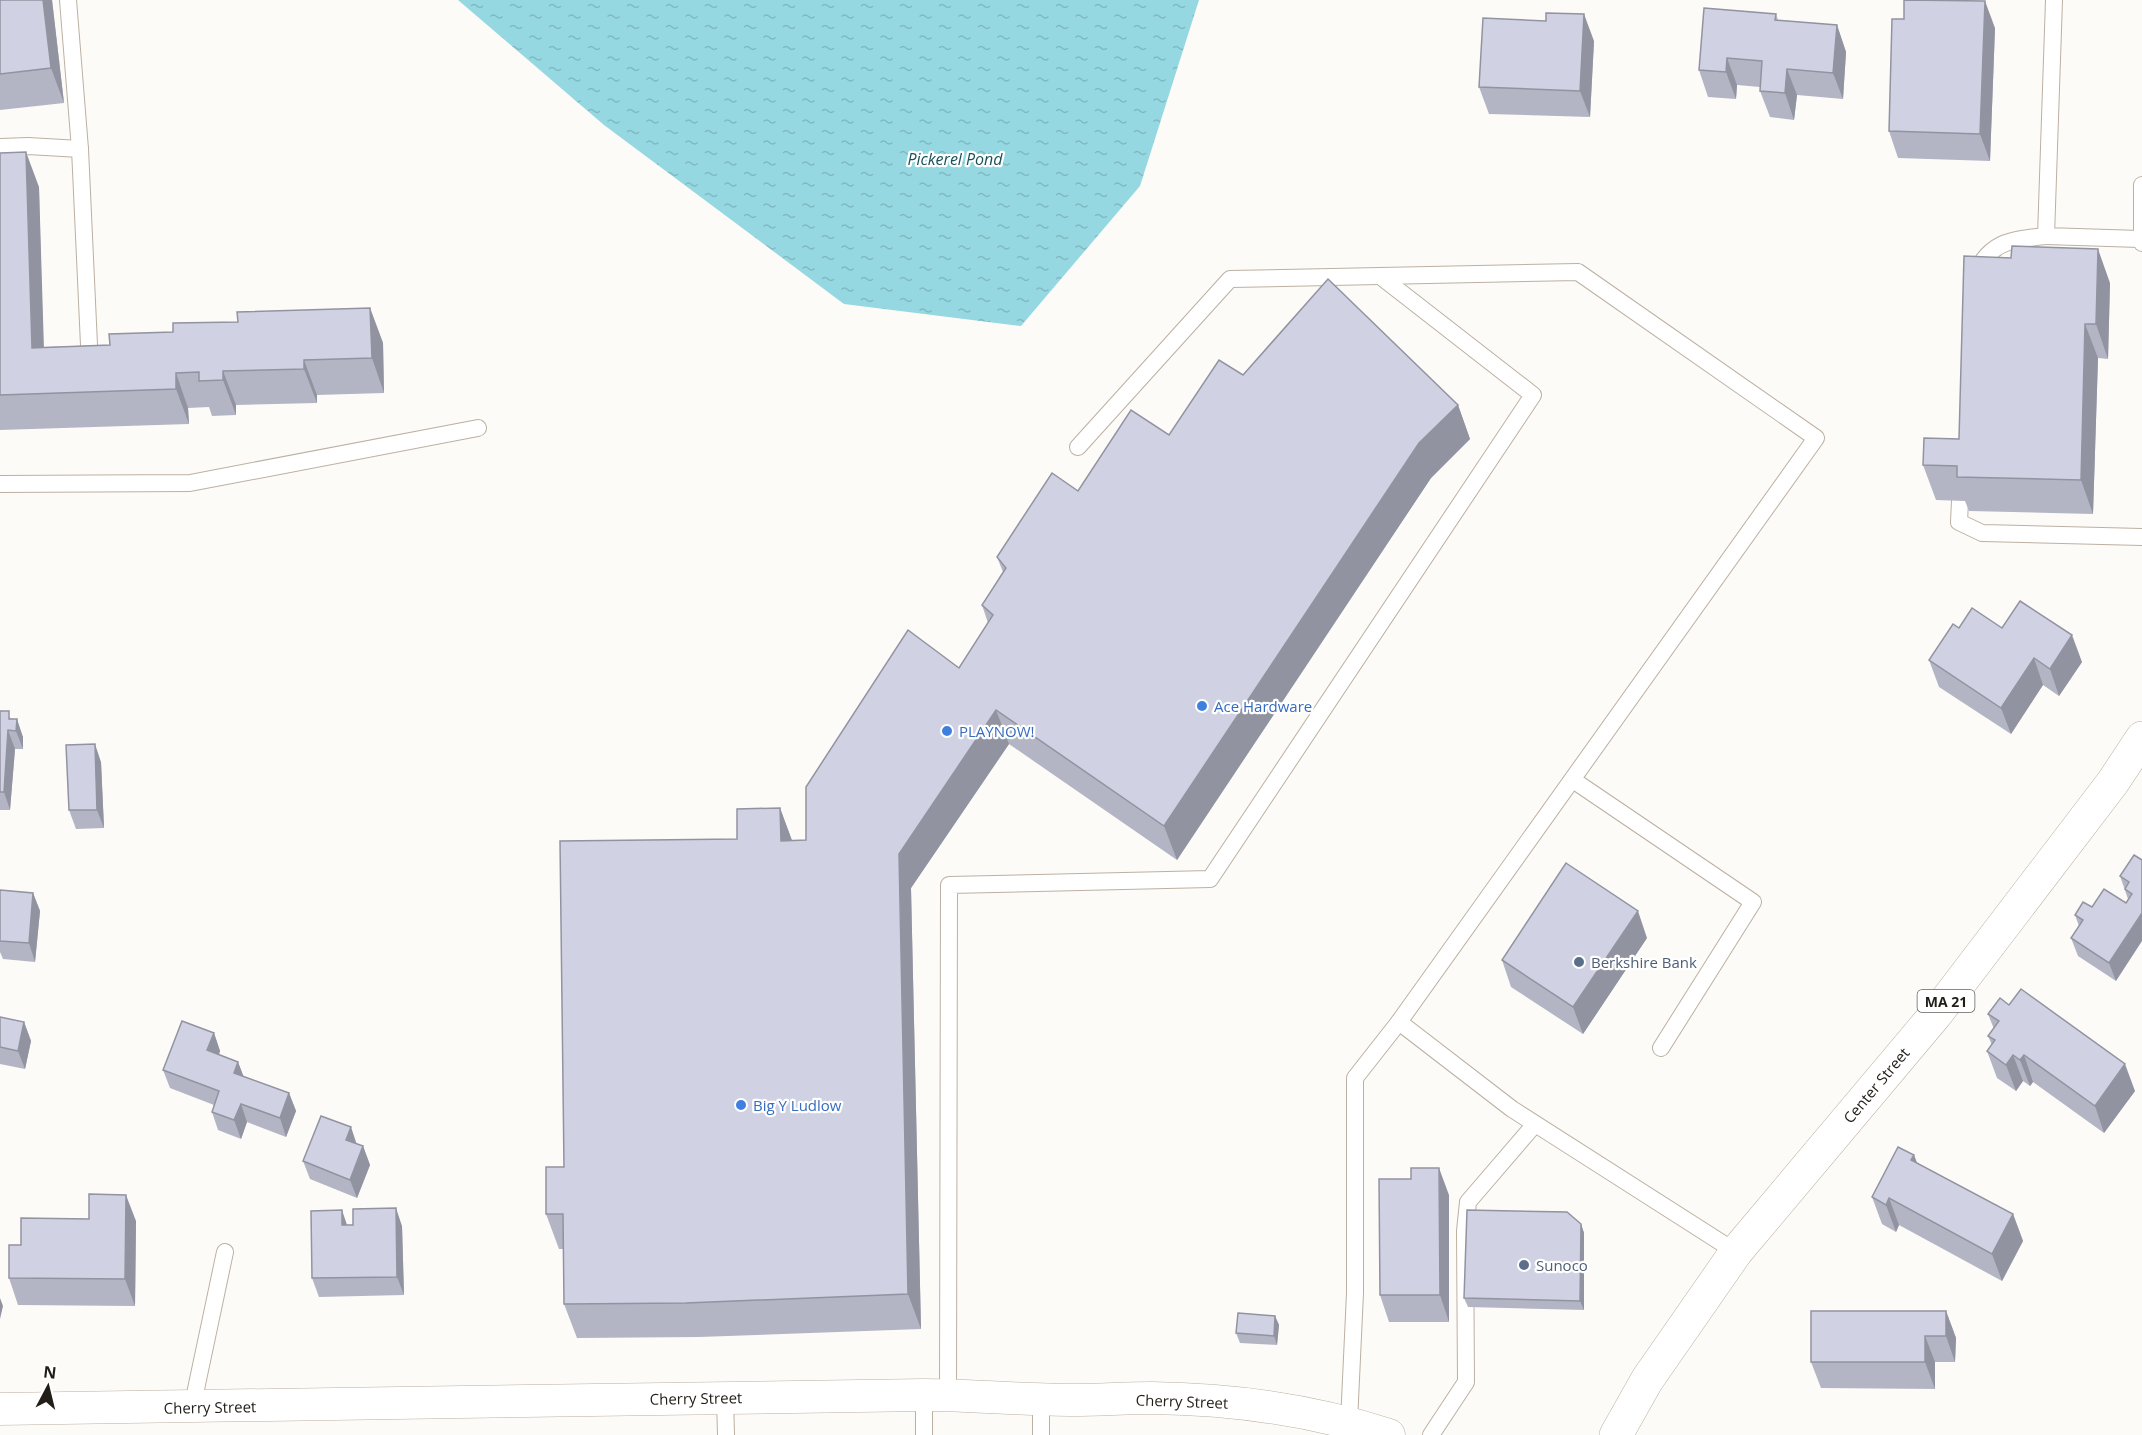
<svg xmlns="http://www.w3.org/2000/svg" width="2142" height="1435" viewBox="0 0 2142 1435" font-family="'Open Sans',sans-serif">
<defs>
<pattern id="water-ripples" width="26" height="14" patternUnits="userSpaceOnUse" patternTransform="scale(1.5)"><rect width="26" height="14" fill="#95d8e1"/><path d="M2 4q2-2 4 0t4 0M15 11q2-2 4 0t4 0" fill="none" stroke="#80b9c0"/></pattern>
</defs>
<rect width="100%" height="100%" fill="#fdfbf8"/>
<polygon fill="url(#water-ripples)" points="458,0 1199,0 1140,186 1021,326 844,304 604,125"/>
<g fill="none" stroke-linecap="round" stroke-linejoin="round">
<g stroke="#bcb0a2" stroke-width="18">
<g id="service">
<polyline points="68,0 80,149 89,345"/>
<polyline points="2054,0 2046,236 2140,239"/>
<polyline points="0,147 28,146 80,149"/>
<polyline points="2142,185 2142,243"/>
<path d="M 1974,276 C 1990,241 2010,240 2046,236"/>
<polyline points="1078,447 1230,279 1578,272 1816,438 1399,1022 1355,1078 1355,1293 1349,1422 1346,1430"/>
<polyline points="0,484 190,483 478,428"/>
<polyline points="1960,501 1959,522 1982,533 2142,537"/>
<polyline points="1573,780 1753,902 1661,1048"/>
<polyline points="1399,1022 1512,1109 1736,1252"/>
<polyline points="924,1395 924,1435"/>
<polyline points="948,1395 949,885 1210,879 1533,395 1380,276"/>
<polyline points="725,1398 726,1435"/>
<polyline points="1041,1399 1041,1435"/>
<polyline points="192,1408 225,1252"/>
<polyline points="1431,1435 1466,1382 1465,1231 1468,1202 1535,1124"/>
</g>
</g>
<g stroke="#bcb0a2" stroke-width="33">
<path id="minor" d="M 0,1409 L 924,1395 C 974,1395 1024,1400 1074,1400 C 1100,1400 1126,1398 1152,1398 C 1231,1399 1313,1410 1389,1435"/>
</g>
<g stroke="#bcb0a2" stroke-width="34">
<polyline id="primary" points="1616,1435 1647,1380 1736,1252 1936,1014 2113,782 2142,738"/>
</g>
<use href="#service" stroke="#fff" stroke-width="16"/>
<use href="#minor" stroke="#fff" stroke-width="32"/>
<use href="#primary" stroke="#fff" stroke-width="33"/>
</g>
<g fill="#b3b5c4">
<polygon points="0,0 52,0 64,103 0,110"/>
<polygon points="1776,14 1778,20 1837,25 1846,52 1843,99 1797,95 1794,120 1770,117 1760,91 1760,87 1737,85 1736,99 1708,97 1699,70"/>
<polygon points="1995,28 1990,161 1898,158 1889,131"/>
<polygon points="1594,41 1590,117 1489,114 1479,87"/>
<polygon points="0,153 39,187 43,347 110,345 173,332 238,322 370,308 383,343 384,393 317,395 317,403 236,405 236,415 212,416 209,407 188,408 189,424 0,430"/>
<polygon points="2110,283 2108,359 2098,358 2093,514 1969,511 1965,501 1936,500 1923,465 1959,439"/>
<polygon points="1243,375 1458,405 1470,439 1431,478 1177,860 1009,744 911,888 921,1329 699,1337 577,1338 564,1304 564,1249 559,1249 546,1214 564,1167 737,839 780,808 792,841 806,840 959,668 988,623 982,605 1003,572 997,557 1078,491 1169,435"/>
<polygon points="1959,628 2002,628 2082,662 2059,696 2043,685 2011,734 1939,687 1929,660"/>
<polygon points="0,711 12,719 23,737 23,749 15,749 10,810 0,810"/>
<polygon points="101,762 104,828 76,829 69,810"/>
<polygon points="2142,860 2116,981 2078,956 2071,938 2079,926 2075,915 2092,907 2126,903 2128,899 2120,876"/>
<polygon points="0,890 33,893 40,911 35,962 3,959 0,952"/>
<polygon points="1647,938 1583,1034 1511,987 1502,960"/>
<polygon points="1988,1014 2135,1091 2104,1133 2033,1082 2030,1086 2023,1081 2016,1091 1997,1078 1987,1051 1992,1045 1988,1036 1994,1029"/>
<polygon points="0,1017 24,1022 31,1041 25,1069 0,1064"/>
<polygon points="214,1033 220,1051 219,1055 238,1062 243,1076 289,1093 296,1111 286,1137 247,1122 241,1139 218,1130 212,1112 214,1105 170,1088 163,1070"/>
<polygon points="357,1144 363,1146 370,1165 357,1198 310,1179 303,1161"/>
<polygon points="1914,1155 1917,1163 2013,1214 2023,1241 2002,1281 1899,1225 1896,1232 1882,1224 1872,1197"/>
<polygon points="1449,1195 1449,1322 1389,1322 1380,1295"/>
<polygon points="136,1221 135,1306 18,1305 9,1278 21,1245"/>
<polygon points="1581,1224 1584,1233 1584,1310 1468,1307 1464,1298"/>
<polygon points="347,1225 402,1226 404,1295 319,1297 312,1278"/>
<polygon points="1946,1311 1956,1338 1955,1362 1935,1362 1935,1389 1821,1388 1811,1362"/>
<polygon points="1275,1316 1279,1325 1277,1345 1240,1343 1236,1333"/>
</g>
<g fill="#9293a0">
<polygon points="43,0 52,0 64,103 51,68"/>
<polygon points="1985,1 1995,28 1990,161 1980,134"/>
<polygon points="1584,14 1594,41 1590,117 1580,91"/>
<polygon points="1837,25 1846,52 1843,99 1833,73"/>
<polygon points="1727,58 1737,85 1736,99 1726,72"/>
<polygon points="1787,69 1797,95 1794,120 1785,93"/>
<polygon points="26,152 39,187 45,382 32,348"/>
<polygon points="2098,249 2110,283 2108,359 2096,324"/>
<polygon points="370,308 383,343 384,393 372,358"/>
<polygon points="2085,324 2098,358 2093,514 2081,480"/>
<polygon points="304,360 317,395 317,403 304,369"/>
<polygon points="223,371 236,405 236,415 223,380"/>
<polygon points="176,373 188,408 189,424 176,389"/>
<polygon points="1458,405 1470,439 1431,478 1177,860 1164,826 1419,443"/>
<polygon points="2072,635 2082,662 2059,696 2050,669"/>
<polygon points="2034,658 2043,685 2011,734 2001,708"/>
<polygon points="996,710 1009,744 911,888 921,1329 908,1294 899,854"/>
<polygon points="17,719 23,737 23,749 16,731"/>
<polygon points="8,730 15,749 10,810 4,792"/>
<polygon points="95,744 101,762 104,828 97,810"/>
<polygon points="780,808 793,843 781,841"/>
<polygon points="33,893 40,911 35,962 29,943"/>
<polygon points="1638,911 1647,938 1583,1034 1573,1007"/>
<polygon points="2142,913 2142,941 2116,981 2109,963"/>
<polygon points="24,1022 31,1041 25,1069 18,1051"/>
<polygon points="214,1033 220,1051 214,1068 207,1050"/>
<polygon points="2013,1055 2023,1081 2016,1091 2006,1065"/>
<polygon points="2024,1055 2033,1082 2030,1086 2020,1060"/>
<polygon points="238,1062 245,1080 234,1073"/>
<polygon points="2125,1064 2135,1091 2104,1133 2095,1106"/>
<polygon points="289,1093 296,1111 286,1137 280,1118"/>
<polygon points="241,1104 247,1122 241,1139 234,1120"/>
<polygon points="351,1127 357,1145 346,1140"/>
<polygon points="363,1146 370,1165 357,1198 350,1180"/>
<polygon points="1914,1155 1924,1182 1911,1160"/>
<polygon points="1439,1168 1449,1195 1449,1322 1440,1295"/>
<polygon points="126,1195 136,1221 135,1306 125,1279"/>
<polygon points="1889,1198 1899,1225 1896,1232 1886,1205"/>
<polygon points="396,1208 402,1226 404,1295 397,1277"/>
<polygon points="342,1210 348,1228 342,1225"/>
<polygon points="2013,1214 2023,1241 2002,1281 1992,1254"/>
<polygon points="1581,1224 1584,1233 1584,1310 1580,1301"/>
<polygon points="0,1298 3,1306 0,1319"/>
<polygon points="1946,1311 1956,1338 1955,1362 1946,1336"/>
<polygon points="1275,1316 1279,1325 1277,1345 1274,1336"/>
<polygon points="1925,1336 1935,1362 1935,1389 1925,1362"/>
</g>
<g fill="#d0d2e4" stroke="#9293a0" stroke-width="1.5">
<polygon points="0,0 43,0 51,68 0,74"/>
<polygon points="1904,0 1985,1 1980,134 1889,131 1892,19 1904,19"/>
<polygon points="1704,8 1776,14 1775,20 1837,25 1833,73 1787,69 1785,93 1760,91 1762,61 1727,58 1726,72 1699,70"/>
<polygon points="1546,13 1584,14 1580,91 1479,87 1483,18 1546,21"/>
<polygon points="26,152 32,348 110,345 109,334 173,332 173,323 238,322 237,312 370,308 372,358 304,360 304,369 223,371 223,380 199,381 199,372 176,373 176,389 0,395 0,153"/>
<polygon points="2012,246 2098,249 2096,324 2085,324 2081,480 1957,477 1957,466 1923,465 1924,438 1959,439 1964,256 2011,258"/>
<polygon points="1328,279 1458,405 1419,443 1164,826 996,710 899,854 908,1294 686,1303 564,1304 563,1214 546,1214 546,1167 564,1167 560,841 737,839 737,809 780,808 781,841 806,840 806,787 908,630 959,668 993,615 982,605 1006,568 997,557 1052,473 1078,491 1131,410 1169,435 1219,360 1243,375"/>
<polygon points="2020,601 2072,635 2050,669 2034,658 2001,708 1929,660 1953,624 1959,628 1972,608 2002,628"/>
<polygon points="0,711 9,711 9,719 17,719 16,731 8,730 4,792 0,792"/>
<polygon points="95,744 97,810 69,810 66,745"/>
<polygon points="2134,855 2142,860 2142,913 2109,963 2071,938 2083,920 2075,915 2083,902 2092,907 2104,889 2126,903 2132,894 2125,889 2129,882 2120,876"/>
<polygon points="1566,863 1638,911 1573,1007 1502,960"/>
<polygon points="0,890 33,893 29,943 0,941"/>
<polygon points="2021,989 2125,1064 2095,1106 2024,1055 2020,1060 2013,1055 2006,1065 1987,1051 1995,1040 1988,1036 1999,1021 1988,1014 2000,998 2009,1005"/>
<polygon points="0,1017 24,1022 18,1051 0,1047"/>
<polygon points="182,1021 214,1033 207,1050 238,1062 234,1073 289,1093 280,1118 241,1104 234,1120 212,1112 219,1091 163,1070"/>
<polygon points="321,1116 351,1127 346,1140 363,1146 350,1180 303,1161"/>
<polygon points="1898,1147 1914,1155 1911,1160 2013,1214 1992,1254 1889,1198 1886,1205 1872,1197"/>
<polygon points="1411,1168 1439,1168 1440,1295 1380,1295 1379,1179 1411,1179"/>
<polygon points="89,1194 126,1195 125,1279 9,1278 9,1245 21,1245 21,1218 89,1219"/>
<polygon points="396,1208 397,1277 312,1278 311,1211 342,1210 342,1225 353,1225 353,1209"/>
<polygon points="1467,1210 1567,1212 1581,1224 1580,1301 1464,1298"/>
<polygon points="1811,1311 1946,1311 1946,1336 1925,1336 1925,1362 1811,1362"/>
<polygon points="1238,1313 1275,1316 1274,1336 1236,1333"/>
</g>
<g fill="#3f7fe0" stroke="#fff" stroke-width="2">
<circle cx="1202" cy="706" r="6"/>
<circle cx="947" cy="731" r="6"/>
<circle cx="741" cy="1105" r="6"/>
</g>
<g fill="#5c6f8a" stroke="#fff" stroke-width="2">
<circle cx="1579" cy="962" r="6"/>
<circle cx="1524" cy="1265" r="6"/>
</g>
<g text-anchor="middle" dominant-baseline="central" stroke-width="4.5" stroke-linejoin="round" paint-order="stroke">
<rect fill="#fff" stroke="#64615d" stroke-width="1.5" x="1917.5" y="990" width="57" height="22" rx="4.5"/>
<g font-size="14" font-weight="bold" fill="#211d17">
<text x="1946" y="1001">MA 21</text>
</g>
<g font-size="15" fill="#366cbe" stroke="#fff" text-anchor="start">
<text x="1214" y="706">Ace Hardware</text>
<text x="959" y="731">PLAYNOW!</text>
<text x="753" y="1105">Big Y Ludlow</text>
</g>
<g font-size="15" fill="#4e5e75" stroke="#fff" text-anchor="start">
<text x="1591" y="962">Berkshire Bank</text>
<text x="1536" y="1265">Sunoco</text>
</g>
<g font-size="15" fill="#211d17" stroke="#fff">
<text transform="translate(1876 1085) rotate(-50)">Center Street</text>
<text transform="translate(696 1398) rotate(-1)">Cherry Street</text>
<text transform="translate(1182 1401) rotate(2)">Cherry Street</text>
<text transform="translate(210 1407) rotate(-1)">Cherry Street</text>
</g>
<g font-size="16" font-style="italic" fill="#185259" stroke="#fff">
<text x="955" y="159">Pickerel Pond</text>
</g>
</g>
<g transform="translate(48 1387) rotate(7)" stroke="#ffffff" stroke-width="4.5" paint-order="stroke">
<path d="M0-4.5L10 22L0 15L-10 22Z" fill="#211d17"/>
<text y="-9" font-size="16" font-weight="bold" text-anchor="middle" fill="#211d17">N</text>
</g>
</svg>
